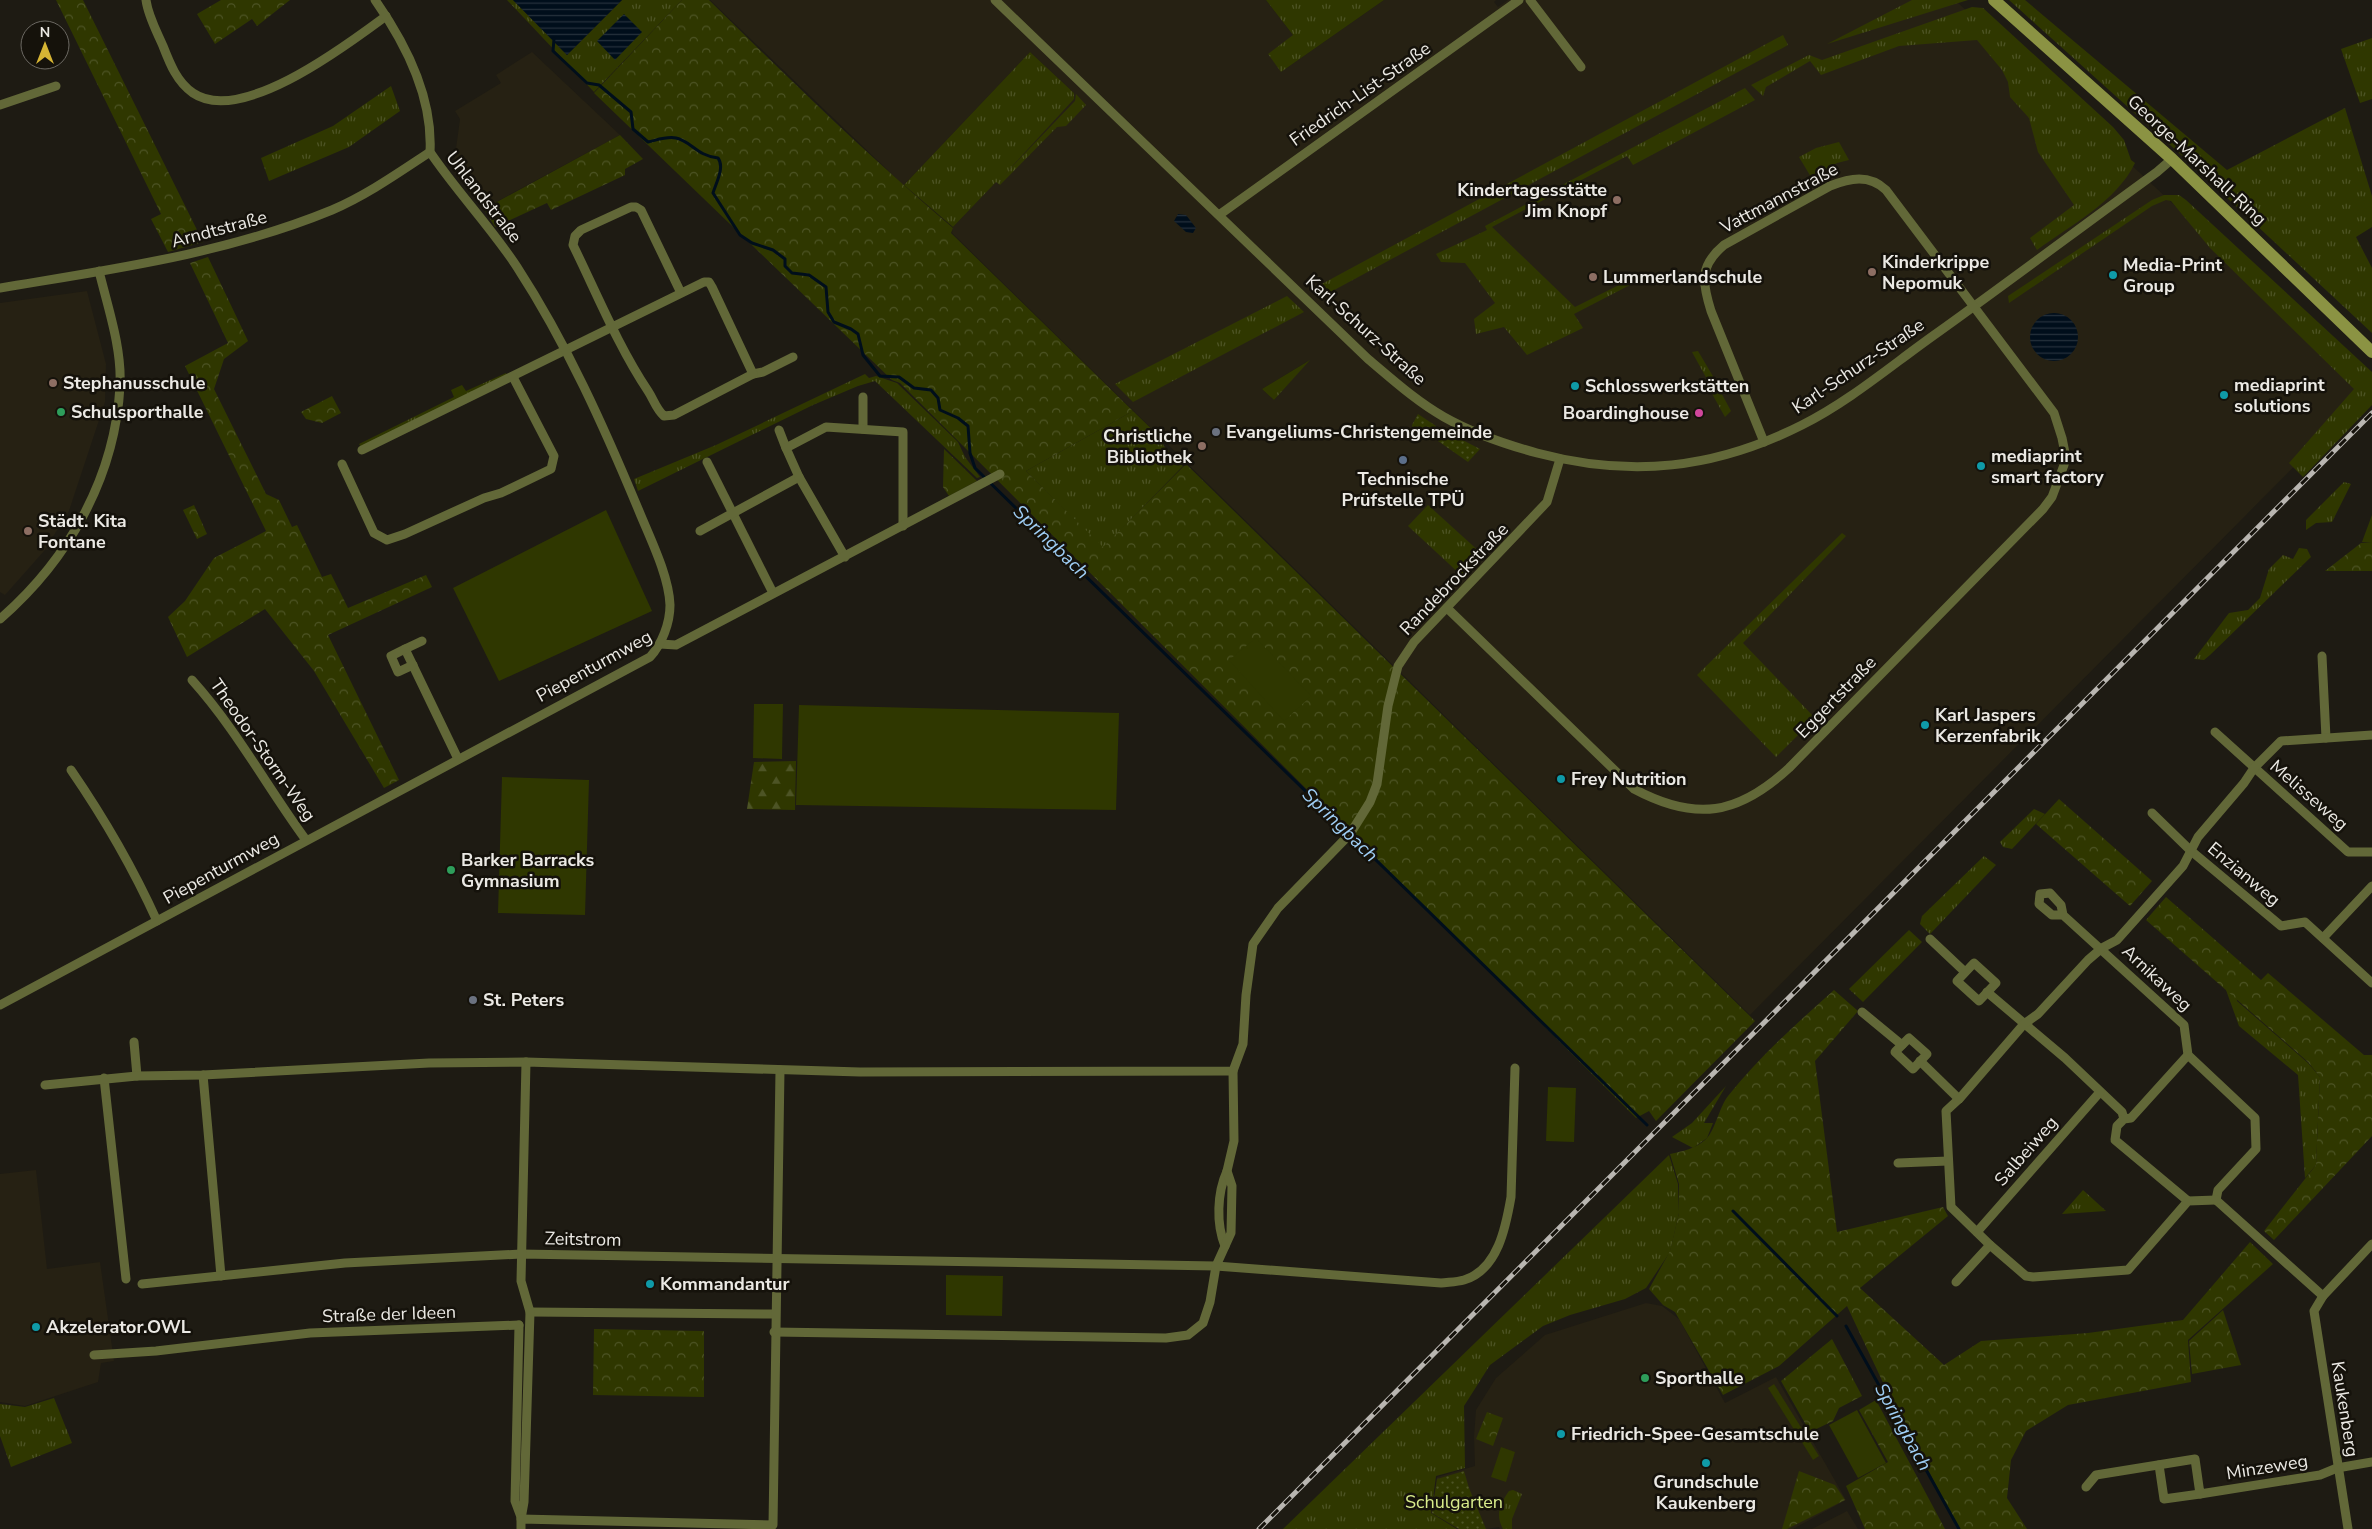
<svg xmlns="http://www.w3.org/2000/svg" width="2372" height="1529" viewBox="0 0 2372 1529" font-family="'Nunito Sans',sans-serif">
<defs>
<pattern id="grass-tufts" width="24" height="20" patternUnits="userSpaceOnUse" patternTransform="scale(1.25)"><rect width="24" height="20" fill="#2f3700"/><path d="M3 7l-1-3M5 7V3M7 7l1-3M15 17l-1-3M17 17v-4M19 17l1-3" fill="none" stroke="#4d5425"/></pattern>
<pattern id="forest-firs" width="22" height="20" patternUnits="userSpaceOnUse" patternTransform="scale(1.25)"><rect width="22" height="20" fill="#2f3700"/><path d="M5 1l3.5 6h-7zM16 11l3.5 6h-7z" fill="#4d5425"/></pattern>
<pattern id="park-crowns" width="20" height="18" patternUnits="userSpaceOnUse" patternTransform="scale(1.25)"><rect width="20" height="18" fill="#2f3700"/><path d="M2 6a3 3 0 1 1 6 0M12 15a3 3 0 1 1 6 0" fill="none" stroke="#4d5425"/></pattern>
<pattern id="garden-dots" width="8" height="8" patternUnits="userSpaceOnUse" patternTransform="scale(1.25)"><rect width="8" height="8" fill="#2f3700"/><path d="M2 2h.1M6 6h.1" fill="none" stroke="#4d5425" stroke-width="1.8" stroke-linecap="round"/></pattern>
<pattern id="water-rules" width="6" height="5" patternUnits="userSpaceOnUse" patternTransform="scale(1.25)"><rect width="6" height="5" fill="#000e1b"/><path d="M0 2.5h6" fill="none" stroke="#25313c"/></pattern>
</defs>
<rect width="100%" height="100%" fill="#1e1b13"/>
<g fill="#262113" fill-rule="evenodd">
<path d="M 710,0 L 1266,0 L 1293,35 L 1281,72 L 1384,0 L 1496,0 L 1494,2 L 1498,7 L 1508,0 L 1955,0 L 2371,389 L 1750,1015 L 952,233 L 953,227 L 902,184 ZM 1030,52 L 1074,93 L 1074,99 L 953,227 L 904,185 ZM 1308,361 L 1274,400 L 1262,389 Z"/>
<polygon points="532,52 620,135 483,209 453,171 460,119 455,111 501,83 496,75"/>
<polygon points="87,291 106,364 105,402 69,511 44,551 5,595 0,592 0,303"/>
<polygon points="36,1170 47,1269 100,1262 114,1361 101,1363 98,1382 25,1406 0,1402 0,1174"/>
<polygon points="1646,1303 1662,1306 1679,1319 1725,1403 1776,1377 1846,1500 1793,1529 1500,1529 1499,1527 1487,1529 1458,1529 1431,1513 1437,1477 1475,1466 1474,1437 1476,1410 1496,1378 1545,1335"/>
<polygon points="1847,1511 1858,1529 1812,1529"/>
</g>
<g fill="url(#grass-tufts)">
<polygon points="507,0 513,0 567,55 622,0 682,0 594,92"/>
<polygon points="1266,0 1384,0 1281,72 1268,54 1293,35"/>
<polygon points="1912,0 1968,0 1827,44"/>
<polygon points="2009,0 2025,0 2227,170 2345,108 2372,196 2372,227 2356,237 2372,268 2372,333 2179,153"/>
<path d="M 1972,7 L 1983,8 L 2113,127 L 2124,140 L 2131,160 L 2135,163 C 2116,202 2071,225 2037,250 L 2030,238 L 2074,205 L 2038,152 L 2029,118 L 2010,97 L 2008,82 L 2002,70 L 1977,40 L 1899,46 L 1821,75 L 1810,61 L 1766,87 L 1763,96 L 1751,85 L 1809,55 L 1822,60 Z"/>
<polygon points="1783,35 1788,45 1325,295 1320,285"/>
<polygon points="2372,38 2372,99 2360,103 2341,49"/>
<polygon points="1030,52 1074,93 1074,99 1003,176 1075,101 1076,94 1086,105 1066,126 1057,127 1000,185 996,182 953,227 904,185"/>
<polygon points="391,86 400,111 349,147 269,181 261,158 333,126"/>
<polygon points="1745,88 1755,100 1633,165 1627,156 1492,227 1575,307 1627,281 1630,285 1574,314 1583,328 1527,355 1504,327 1476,334 1474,319 1495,303 1465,263 1441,262 1436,254 1487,230 1485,226"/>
<polygon points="1839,142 1849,160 1837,163 1811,177 1799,157 1816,148"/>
<polygon points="2164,195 2179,195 2186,200 2372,372 2372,405 2303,477 2289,463 2354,389 2210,248 2171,201 2166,200 2152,206 2009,303 2008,296 2152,200"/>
<polygon points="1287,296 1304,312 1133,402 1115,384"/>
<polygon points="1698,351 1714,378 1708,381 1692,352"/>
<polygon points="1310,360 1274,400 1262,389"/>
<polygon points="506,373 509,378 362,449 359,444 454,397 451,390 462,385 466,391"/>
<polygon points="865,374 869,378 876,376 897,383 958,442 965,457 980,477 977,478 875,381 858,386 813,405 638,491 634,479 716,445"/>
<polygon points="1718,387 1731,411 1725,417 1711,392"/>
<polygon points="1133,411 1165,442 1163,445 1183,466 1103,548 1026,471"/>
<polygon points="2344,482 2351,484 2332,522 2316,523 2306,530 2306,520"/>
<polygon points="1428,505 1482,554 1462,576 1408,526"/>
<polygon points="2372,515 2372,542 2362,542"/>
<polygon points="1842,533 1846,536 1743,643 1815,718 1776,757 1697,675"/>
<polygon points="2299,548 2307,549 2311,557 2210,655 2204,660 2194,659 2229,613 2248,610 2260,598 2269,569 2283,555 2293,559"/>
<polygon points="2034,809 2045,814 2012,849 2003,847 2000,842"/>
<polygon points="1984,856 1996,865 1930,934 1920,924 1922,916"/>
<polygon points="1909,930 1922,942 1863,1002 1849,989"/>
<polygon points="2226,990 2236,991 2237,1001 2308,1063 2320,1077 2316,1165 2305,1178 2298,1075 2239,1026"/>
<polygon points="1726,1086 1704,1123 1713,1123 1707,1138 1693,1148 1672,1137 1692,1123"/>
<polygon points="1669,1155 1678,1184 1679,1213 1670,1252 1646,1288 1625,1299 1570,1315 1543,1326 1490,1365 1464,1406 1465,1468 1436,1476 1431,1513 1457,1529 1283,1529"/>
<polygon points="2083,1190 2106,1211 2062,1214"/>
<polygon points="54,1398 72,1443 11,1467 0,1436 0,1404 25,1407"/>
<path d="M 1513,1490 L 1522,1494 L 1512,1519 L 1512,1529 L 1503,1529 C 1495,1514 1500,1504 1509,1491 Z"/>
</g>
<polygon fill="url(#forest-firs)" points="796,761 795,810 747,809 754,762"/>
<g fill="url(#park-crowns)">
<polygon points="56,0 83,0 203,242 168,252 151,219 161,214"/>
<polygon points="221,0 290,0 257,26 252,19 215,44 197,14"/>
<path d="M 682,0 L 709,0 C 788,78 868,156 953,228 L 951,233 L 1133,411 L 1026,471 L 1103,547 L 1186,464 L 1755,1021 L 1656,1121 L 1649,1111 L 1636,1118 L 900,383 L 892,380 L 594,93 Z"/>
<polygon points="620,135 643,159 625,169 625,175 551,210 547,203 495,227 484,209"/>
<polygon points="208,257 248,341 224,359 214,389 266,494 279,500 292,527 297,525 322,577 331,574 348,608 426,575 432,587 328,635 399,780 384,788 314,671 265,609 187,657 168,617 185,601 214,558 266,531 185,366 228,343 190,263"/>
<polygon points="332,396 341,413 322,423 306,419 301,412"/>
<polygon points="944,449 977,481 949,496 943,487"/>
<polygon points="194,505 207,534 197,539 183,510"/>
<polygon points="2372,542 2372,571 2325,571 2361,543"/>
<polygon points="2059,799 2152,881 2130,906 2036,824"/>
<polygon points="2166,897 2261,980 2268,973 2364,1055 2372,1055 2372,1136 2274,1240 2264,1231 2316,1165 2320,1077 2308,1062 2146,920"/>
<path d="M 1834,990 L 1858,1011 L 1815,1061 L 1837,1232 L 1943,1207 L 1948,1216 L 1860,1288 L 1944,1365 L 1981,1341 L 2088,1333 L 2183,1320 L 2250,1242 L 2273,1264 L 2188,1340 L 2191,1382 L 2068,1405 L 2026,1431 L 2011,1460 L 2007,1498 L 2027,1529 L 1959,1529 L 1887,1391 L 1847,1306 L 1779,1366 L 1723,1395 L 1675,1312 L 1663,1305 L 1649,1289 L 1670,1251 L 1679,1213 L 1679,1184 L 1670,1154 C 1683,1151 1695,1149 1705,1140 C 1715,1132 1719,1107 1728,1096 C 1759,1057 1796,1024 1834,990 Z"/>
<polygon points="2223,1310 2241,1365 2192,1374 2189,1341"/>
<polygon points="594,1329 704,1331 704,1397 593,1395"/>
<polygon points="1832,1339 1862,1396 1839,1408 1833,1421 1810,1432 1781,1381"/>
<polygon points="1876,1400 1945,1529 1865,1529 1846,1486 1888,1462 1859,1410"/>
<polygon points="1487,1412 1503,1418 1493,1446 1476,1439"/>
<polygon points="1799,1471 1835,1485 1845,1500 1787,1529 1782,1529"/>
</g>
<g fill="url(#garden-dots)">
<polygon points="1418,414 1436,426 1424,439 1413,431 1412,425"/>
<polygon points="1445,431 1480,449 1468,462 1438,441"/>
<polygon points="1464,1471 1469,1488 1486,1529 1459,1529 1432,1513 1437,1479"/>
</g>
<g fill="#2f3700">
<polygon points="606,510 652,611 499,681 453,588"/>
<polygon points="1256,638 1311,696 1284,721 1229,660"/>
<polygon points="754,704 783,704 782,759 753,758"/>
<polygon points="799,705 1119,713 1116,810 796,805"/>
<polygon points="502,777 589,780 585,915 498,913"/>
<polygon points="1548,1087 1576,1088 1574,1142 1546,1141"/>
<polygon points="946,1275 1003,1276 1002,1316 946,1315"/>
<polygon points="1774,1384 1819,1456 1813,1460 1768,1388"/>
<polygon points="1857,1410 1886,1463 1858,1478 1829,1425"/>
<polygon points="1501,1447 1515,1452 1506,1482 1491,1477"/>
</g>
<g fill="url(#water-rules)">
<polygon points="513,0 622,0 567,55"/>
<polygon points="624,14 642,32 615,60 597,41"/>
<polygon points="1178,214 1186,215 1196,228 1193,233 1186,232 1174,221"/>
<circle cx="2054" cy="337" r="24"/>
</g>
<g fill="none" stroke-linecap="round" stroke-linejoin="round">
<g stroke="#000e1b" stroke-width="3">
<path d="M 554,39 L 553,51 L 587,83 L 599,85 L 631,112 L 633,129 L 648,142 C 657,140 667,136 676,138 C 691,141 697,156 718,158 C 725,167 716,183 713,193 L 740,235 L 752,243 L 773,250 L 785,259 L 785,266 L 792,273 L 809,275 L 826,287 L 828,312 L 834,322 L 851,329 L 858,334 L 863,355 L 880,376 L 899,377 L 914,388 L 931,390 L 938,398 L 940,410 L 958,418 L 968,426 L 970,453 L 975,468 L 1647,1125"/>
<polyline points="1733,1211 1837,1316"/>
<polyline points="1846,1326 1959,1529"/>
</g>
<g stroke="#626838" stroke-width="9">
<path d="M 146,0 C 148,16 157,32 163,46 C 170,64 177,82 193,93 C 241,126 348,44 386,16"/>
<path d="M 995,0 L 1368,359 C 1393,380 1416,401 1444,417 C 1474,434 1504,444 1537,453 C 1631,478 1715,469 1802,425 C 1850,401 1893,364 1937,333 C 2011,280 2084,225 2157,172 L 2172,159"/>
<polyline points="1530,0 1581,67"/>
<polyline points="0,105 56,86"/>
<polyline points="1219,215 1519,0"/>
<path d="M 0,288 C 113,269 225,254 332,210 C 367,195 398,173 430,152"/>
<polyline points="753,374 763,372 793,357"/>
<polyline points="863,429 863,397"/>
<polyline points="779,430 786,448"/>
<path d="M 362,450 L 704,282 L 709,282 L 712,287 L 753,374 L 674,415 L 664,416 C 656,409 654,400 648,391 C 618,346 597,294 573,245 L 575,236 L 581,230 L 631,207 L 636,207 L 641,210 L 681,293"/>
<polyline points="707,462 773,593"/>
<polyline points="342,464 374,533 387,540 405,534 484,498 501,493 551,469 554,456 513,377"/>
<polyline points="700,531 799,477"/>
<polyline points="845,557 799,477 786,448 826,427 903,432 903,526"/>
<path d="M 1447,608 L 1634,789 C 1696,822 1738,815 1789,768 L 2043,509 L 2052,497 L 2064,465 L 2065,453 L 2062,438 L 2054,413 L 1886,190 C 1869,174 1850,178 1830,186 L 1724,245 C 1699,266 1702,282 1711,311 L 1764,442"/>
<path d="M 0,619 C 68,560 115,478 120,386 C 122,348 108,308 99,271"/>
<polyline points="422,641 405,649 458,759"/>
<polyline points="660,644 676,645 1000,474"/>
<polyline points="405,649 391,656 398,672 413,665"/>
<polyline points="2322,656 2326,738"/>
<path d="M 192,680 C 237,730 267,787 306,840"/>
<polyline points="2215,732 2348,852 2372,852"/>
<path d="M 71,770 C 104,818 133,868 157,921"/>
<polyline points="2152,813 2190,850 2281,926 2305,922 2372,983"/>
<polyline points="2063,915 2052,915 2039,904 2040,894 2050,893 2061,905 2063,915 2184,1025 2188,1055 2255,1118 2256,1149 2218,1190 2216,1200 2323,1296"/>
<polyline points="2323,938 2372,886"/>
<polyline points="1930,939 1965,972"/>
<polygon points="1974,963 1996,983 1979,1001 1957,981"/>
<polyline points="1987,992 2065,1058 2122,1112 2124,1119"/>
<path d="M 0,1005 L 650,657 C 662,644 670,623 670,605 C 669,576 650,538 639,511 C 604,427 567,344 517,267 C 491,227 457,192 430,152 C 433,97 406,44 375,0"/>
<polyline points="1862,1012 1902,1045"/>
<polygon points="1909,1038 1927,1054 1913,1069 1895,1052"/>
<polyline points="134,1042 137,1076"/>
<polyline points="1920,1061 1959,1099"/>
<polyline points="203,1075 221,1276"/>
<polyline points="104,1078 126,1279"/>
<polyline points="45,1085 137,1076 203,1075 429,1063 526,1062 860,1072 1233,1071 1243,1044 1246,995 1253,944 1278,908 1350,834 1370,802 1377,784 1388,706 1398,666 1414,642 1547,502 1560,459"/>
<polyline points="1898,1163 1948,1161"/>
<polyline points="2216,1200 2188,1201 2128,1270 2033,1277 2026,1276 1990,1245 1951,1207 1946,1111 1960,1098 2024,1024 2038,1014 2088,960 2102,948 2117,940 2183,866 2198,837 2244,783 2254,768 2281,741 2372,735"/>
<polyline points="2188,1201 2115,1140 2117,1126 2124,1119 2131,1118 2188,1055"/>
<polyline points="1977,1232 2100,1092"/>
<path d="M 1225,1246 C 1216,1224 1217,1193 1227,1171"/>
<polyline points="1956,1282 1990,1245"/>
<path d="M 142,1284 L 345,1263 L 521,1254 L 1216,1266 L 1441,1283 C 1449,1282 1457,1282 1464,1280 C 1498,1270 1506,1226 1511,1197 L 1515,1068"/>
<polyline points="530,1312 775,1314"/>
<polyline points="519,1325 515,1501 521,1517"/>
<polyline points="774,1332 1166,1338 1188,1335 1203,1323 1210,1302 1216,1266 1231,1233 1232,1186 1227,1171 1234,1141 1233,1071"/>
<polyline points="94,1355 156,1351 310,1333 519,1325"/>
<polyline points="2159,1465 2164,1499 2200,1494"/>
<polyline points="2086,1487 2096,1475 2195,1459 2200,1494 2320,1475 2337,1468 2372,1462"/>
<polyline points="521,1519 524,1502 530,1312 521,1281 526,1062"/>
<polyline points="521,1529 521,1519 773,1525 780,1070"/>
<polyline points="2348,1529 2314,1311 2323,1296 2372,1244"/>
</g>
<polyline stroke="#8b9343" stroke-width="12" points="1994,0 2172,159 2372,352"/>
<g stroke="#b9b6b1" stroke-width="5">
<polyline id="rail" points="1259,1529 2372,413"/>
</g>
<use href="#rail" stroke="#15120b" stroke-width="3" stroke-dasharray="9" stroke-linecap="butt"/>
</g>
<g fill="#8d6e63" stroke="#15120b" stroke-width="2">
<circle cx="1617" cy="200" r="5"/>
<circle cx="1872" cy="272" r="5"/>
<circle cx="1593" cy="277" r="5"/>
<circle cx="53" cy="383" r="5"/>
<circle cx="1202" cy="446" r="5"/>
<circle cx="28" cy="531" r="5"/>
</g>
<g fill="#0f9aa8" stroke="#15120b" stroke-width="2">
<circle cx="2113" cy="275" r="5"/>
<circle cx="1575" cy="386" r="5"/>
<circle cx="2224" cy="395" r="5"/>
<circle cx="1981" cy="466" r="5"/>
<circle cx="1925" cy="725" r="5"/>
<circle cx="1561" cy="779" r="5"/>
<circle cx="650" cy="1284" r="5"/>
<circle cx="36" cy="1327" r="5"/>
<circle cx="1561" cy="1434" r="5"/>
<circle cx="1706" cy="1463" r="5"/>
</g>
<g fill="#2e9e5b" stroke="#15120b" stroke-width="2">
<circle cx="61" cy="412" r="5"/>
<circle cx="451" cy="870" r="5"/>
<circle cx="1645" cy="1378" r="5"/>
</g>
<circle fill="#d1479c" stroke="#15120b" stroke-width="2" cx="1699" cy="413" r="5"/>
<g fill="#6b7280" stroke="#15120b" stroke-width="2">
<circle cx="1216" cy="432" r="5"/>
<circle cx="473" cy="1000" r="5"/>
</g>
<circle fill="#5c6f8a" stroke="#15120b" stroke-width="2" cx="1403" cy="460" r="5"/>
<g text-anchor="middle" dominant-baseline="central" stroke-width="5" stroke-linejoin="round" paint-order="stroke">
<g font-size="18" fill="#ebe9e4" stroke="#15120b">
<text transform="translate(1360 94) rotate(-35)">Friedrich-List-Straße</text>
<text transform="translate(2197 160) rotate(43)">George-Marshall-Ring</text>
<text transform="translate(484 197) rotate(52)">Uhlandstraße</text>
<text transform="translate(1779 198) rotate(-28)">Vattmannstraße</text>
<text transform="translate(219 229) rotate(-15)">Arndtstraße</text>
<text transform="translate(1366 330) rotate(42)">Karl-Schurz-Straße</text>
<text transform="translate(1858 366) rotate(-34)">Karl-Schurz-Straße</text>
<text transform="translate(1454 579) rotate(-46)">Randebrockstraße</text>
<text transform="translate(594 666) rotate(-29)">Piepenturmweg</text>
<text transform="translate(1836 697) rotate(-46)">Eggertstraße</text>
<text transform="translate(263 750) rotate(55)">Theodor-Storm-Weg</text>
<text transform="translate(2309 795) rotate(41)">Melisseweg</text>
<text transform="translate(221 868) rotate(-29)">Piepenturmweg</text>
<text transform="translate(2244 874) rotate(40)">Enzianweg</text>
<text transform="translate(2157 978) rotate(43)">Arnikaweg</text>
<text transform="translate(2026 1151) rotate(-49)">Salbeiweg</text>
<text transform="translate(583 1239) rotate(1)">Zeitstrom</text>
<text transform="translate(389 1314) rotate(-2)">Straße der Ideen</text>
<text transform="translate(2345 1409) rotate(81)">Kaukenberg</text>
<text transform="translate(2267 1467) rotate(-9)">Minzeweg</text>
</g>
<g font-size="18" font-weight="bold" fill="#ebe9e4" stroke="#15120b" text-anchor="start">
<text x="1607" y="190" text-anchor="end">Kindertagesstätte<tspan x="1607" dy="21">Jim Knopf</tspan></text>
<text x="1882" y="262">Kinderkrippe<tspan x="1882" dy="21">Nepomuk</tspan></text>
<text x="2123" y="265">Media‑Print<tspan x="2123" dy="21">Group</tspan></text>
<text x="1603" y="277">Lummerlandschule</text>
<text x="63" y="383">Stephanusschule</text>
<text x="2234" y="385">mediaprint<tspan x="2234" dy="21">solutions</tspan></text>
<text x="1585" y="386">Schlosswerkstätten</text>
<text x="71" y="412">Schulsporthalle</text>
<text x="1689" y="413" text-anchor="end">Boardinghouse</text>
<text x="1226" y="432">Evangeliums-Christengemeinde</text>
<text x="1192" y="436" text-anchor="end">Christliche<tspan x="1192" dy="21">Bibliothek</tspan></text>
<text x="1991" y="456">mediaprint<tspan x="1991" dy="21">smart factory</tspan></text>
<text x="1403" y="479" text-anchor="middle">Technische<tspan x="1403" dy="21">Prüfstelle TPÜ</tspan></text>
<text x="38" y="521">Städt. Kita<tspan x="38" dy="21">Fontane</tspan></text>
<text x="1935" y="715">Karl Jaspers<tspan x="1935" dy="21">Kerzenfabrik</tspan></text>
<text x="1571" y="779">Frey Nutrition</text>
<text x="461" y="860">Barker Barracks<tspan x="461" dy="21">Gymnasium</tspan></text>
<text x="483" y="1000">St. Peters</text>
<text x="660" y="1284">Kommandantur</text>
<text x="46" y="1327">Akzelerator.OWL</text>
<text x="1655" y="1378">Sporthalle</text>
<text x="1571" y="1434">Friedrich-Spee-Gesamtschule</text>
<text x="1706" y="1482" text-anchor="middle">Grundschule<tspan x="1706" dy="21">Kaukenberg</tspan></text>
</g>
<g font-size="18" fill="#d9ec8b" stroke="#15120b">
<text x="1454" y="1502">Schulgarten</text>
</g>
<g font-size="19" font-style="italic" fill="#9fcef5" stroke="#15120b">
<text transform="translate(1051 542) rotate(44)">Springbach</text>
<text transform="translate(1340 825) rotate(44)">Springbach</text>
<text transform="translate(1903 1427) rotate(61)">Springbach</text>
</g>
</g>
<g transform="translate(45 45)"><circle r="24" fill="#15120b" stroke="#6b6862"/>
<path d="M0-4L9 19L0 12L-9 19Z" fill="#d6b534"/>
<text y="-8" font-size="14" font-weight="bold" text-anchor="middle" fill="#ebe9e4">N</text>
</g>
</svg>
